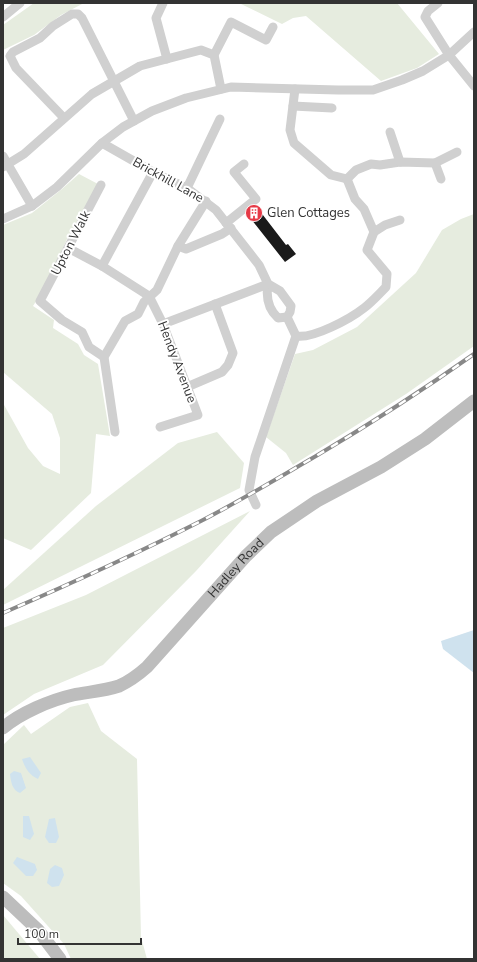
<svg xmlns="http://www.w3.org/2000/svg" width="477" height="962" viewBox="0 0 477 962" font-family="'Nunito Sans',sans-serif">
<rect width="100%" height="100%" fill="#fff"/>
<g fill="#e6ecdf">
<polygon points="34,3 84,3 61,15 34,35 3,50 3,25"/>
<polygon points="239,3 397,3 439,54 417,68 381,81 306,16 293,18 282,24"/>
<polygon points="79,174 98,184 68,237 42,292 33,306 54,320 53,328 78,344 84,355 98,364 110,436 96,434 91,493 31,550 3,538 3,403 28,448 43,466 60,474 60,438 52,414 3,372 3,225 32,213 62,189"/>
<polygon points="474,214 474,346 406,394 293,465 286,453 266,437 295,354 313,350 357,327 416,273 442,230 461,219"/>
<polygon points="217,432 244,463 240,488 3,605 3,590 96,506 178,443"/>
<polygon points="250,511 196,571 103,665 34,694 3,715 3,628 86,595"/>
<polygon points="88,703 101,731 137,759 141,937 147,959 71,959 64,944 21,896 3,883 3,745 24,725 31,734 70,707"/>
<polygon points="3,915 40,959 3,959"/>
</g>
<g fill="#cfe2ee">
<polygon points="474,630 474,673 443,649 441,641"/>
<path d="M 30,757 L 41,773 L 38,779 C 29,775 25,768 22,759 Z"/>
<path d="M 14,771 L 21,773 L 26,788 L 20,793 C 12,790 11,782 10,774 Z"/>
<polygon points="23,816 29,816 34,834 30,840 23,837"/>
<polygon points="55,818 59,837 56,843 49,843 45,837 49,819"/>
<polygon points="17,857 35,864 37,870 33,876 26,876 13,863"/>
<polygon points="55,865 62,868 64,875 59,886 52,887 47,883 50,869"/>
</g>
<polygon fill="#1a1a1a" points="256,206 286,245 288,244 296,254 285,262 247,214"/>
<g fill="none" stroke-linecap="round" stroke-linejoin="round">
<g stroke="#d0d0d0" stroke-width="9">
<polyline points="163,3 156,18 167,59"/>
<polyline points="438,3 428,11 425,17 449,55 474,86"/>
<polyline points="3,17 20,3"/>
<polyline points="214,55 231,22 266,40 273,27"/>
<polyline points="295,89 290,130 294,143 331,175 347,179 356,170 371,164 380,165 400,162 435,163 457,152"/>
<polyline points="293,106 332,108"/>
<polyline points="64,118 16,68 10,56 13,52 40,38 53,26 72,14 78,14 82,18 134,121"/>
<polyline points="390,132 400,162"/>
<path d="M 102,143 L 153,172 L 187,188 L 216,210 L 259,265 L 268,284 L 280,291 L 291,306 L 290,312 L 287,317 L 278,318 C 268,309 266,296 268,284"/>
<polyline points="3,156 32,206"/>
<polyline points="435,163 441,179"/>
<polyline points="3,167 24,154 92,94 140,66 201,50 214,55 221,89"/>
<polyline points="101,185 40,301 62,320 82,332 89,347 104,357"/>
<polyline points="187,188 220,119"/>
<polyline points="3,219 32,206 57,187 102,143 123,127 152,111 186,98 231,87 338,90 373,90 402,80 423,71 449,55 474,32"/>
<polyline points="226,223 256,199 234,172 244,164"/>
<polyline points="374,232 385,225 400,220"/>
<polyline points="178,246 186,249 222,234 231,228"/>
<polyline points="68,248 102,266 149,296"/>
<polyline points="102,266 153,172"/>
<polyline points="149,296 163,324 198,415 160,427"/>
<polyline points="163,324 268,284"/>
<path d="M 296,336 C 313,339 350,319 364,308 C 372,302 379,294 386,287 L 387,274 L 367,250 L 374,232 L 364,209 L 355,199 L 347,179"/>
<polyline points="187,387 222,372 228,365 233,353 215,304"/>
<polyline points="115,432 104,357 125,321 138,314 144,302 157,290 178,246 206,201"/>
<polyline points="256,505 249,490 255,457 296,336 287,317"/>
</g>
<g stroke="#bdbdbd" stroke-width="13">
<path id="s1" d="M 3,728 C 20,713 51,700 73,695 C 88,692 104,691 119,686 C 130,681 138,675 147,667 L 246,556 L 271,532 L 317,501 L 381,467 L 425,439 L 474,401"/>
<polyline points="3,897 38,930 60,959"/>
</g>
<g stroke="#888" stroke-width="4">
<path id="rail" d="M 3,613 C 70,584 136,554 201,521 C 240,501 278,478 316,456 C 370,424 423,390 474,354"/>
</g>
<use href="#rail" stroke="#fff" stroke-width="2.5" stroke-dasharray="8" stroke-linecap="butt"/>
</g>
<defs>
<g id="building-disc" transform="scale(0.9)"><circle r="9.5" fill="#e63946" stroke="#fff"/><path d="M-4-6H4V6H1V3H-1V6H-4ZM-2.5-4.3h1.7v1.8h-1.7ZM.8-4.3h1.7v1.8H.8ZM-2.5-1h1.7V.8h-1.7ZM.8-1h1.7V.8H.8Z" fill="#fff"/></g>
</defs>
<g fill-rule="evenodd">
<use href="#building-disc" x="254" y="213"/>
</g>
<g text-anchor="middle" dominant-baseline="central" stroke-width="4" stroke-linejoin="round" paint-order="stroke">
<g font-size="13" fill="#333" stroke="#fff">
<text transform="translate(168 180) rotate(29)">Brickhill Lane</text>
<text transform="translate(71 243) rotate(-63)">Upton Walk</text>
<text transform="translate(177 362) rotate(69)">Hendy Avenue</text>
<text stroke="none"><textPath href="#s1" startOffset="292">Hadley Road</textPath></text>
</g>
<g font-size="13" fill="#333" stroke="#fff" text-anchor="start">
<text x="267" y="213">Glen Cottages</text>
</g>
</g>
<rect width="477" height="962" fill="none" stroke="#333333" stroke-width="8"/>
<path d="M18 938v6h123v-6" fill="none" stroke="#333333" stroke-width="2"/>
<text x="24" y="938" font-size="12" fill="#333333" stroke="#ffffff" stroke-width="3" paint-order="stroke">100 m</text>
</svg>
